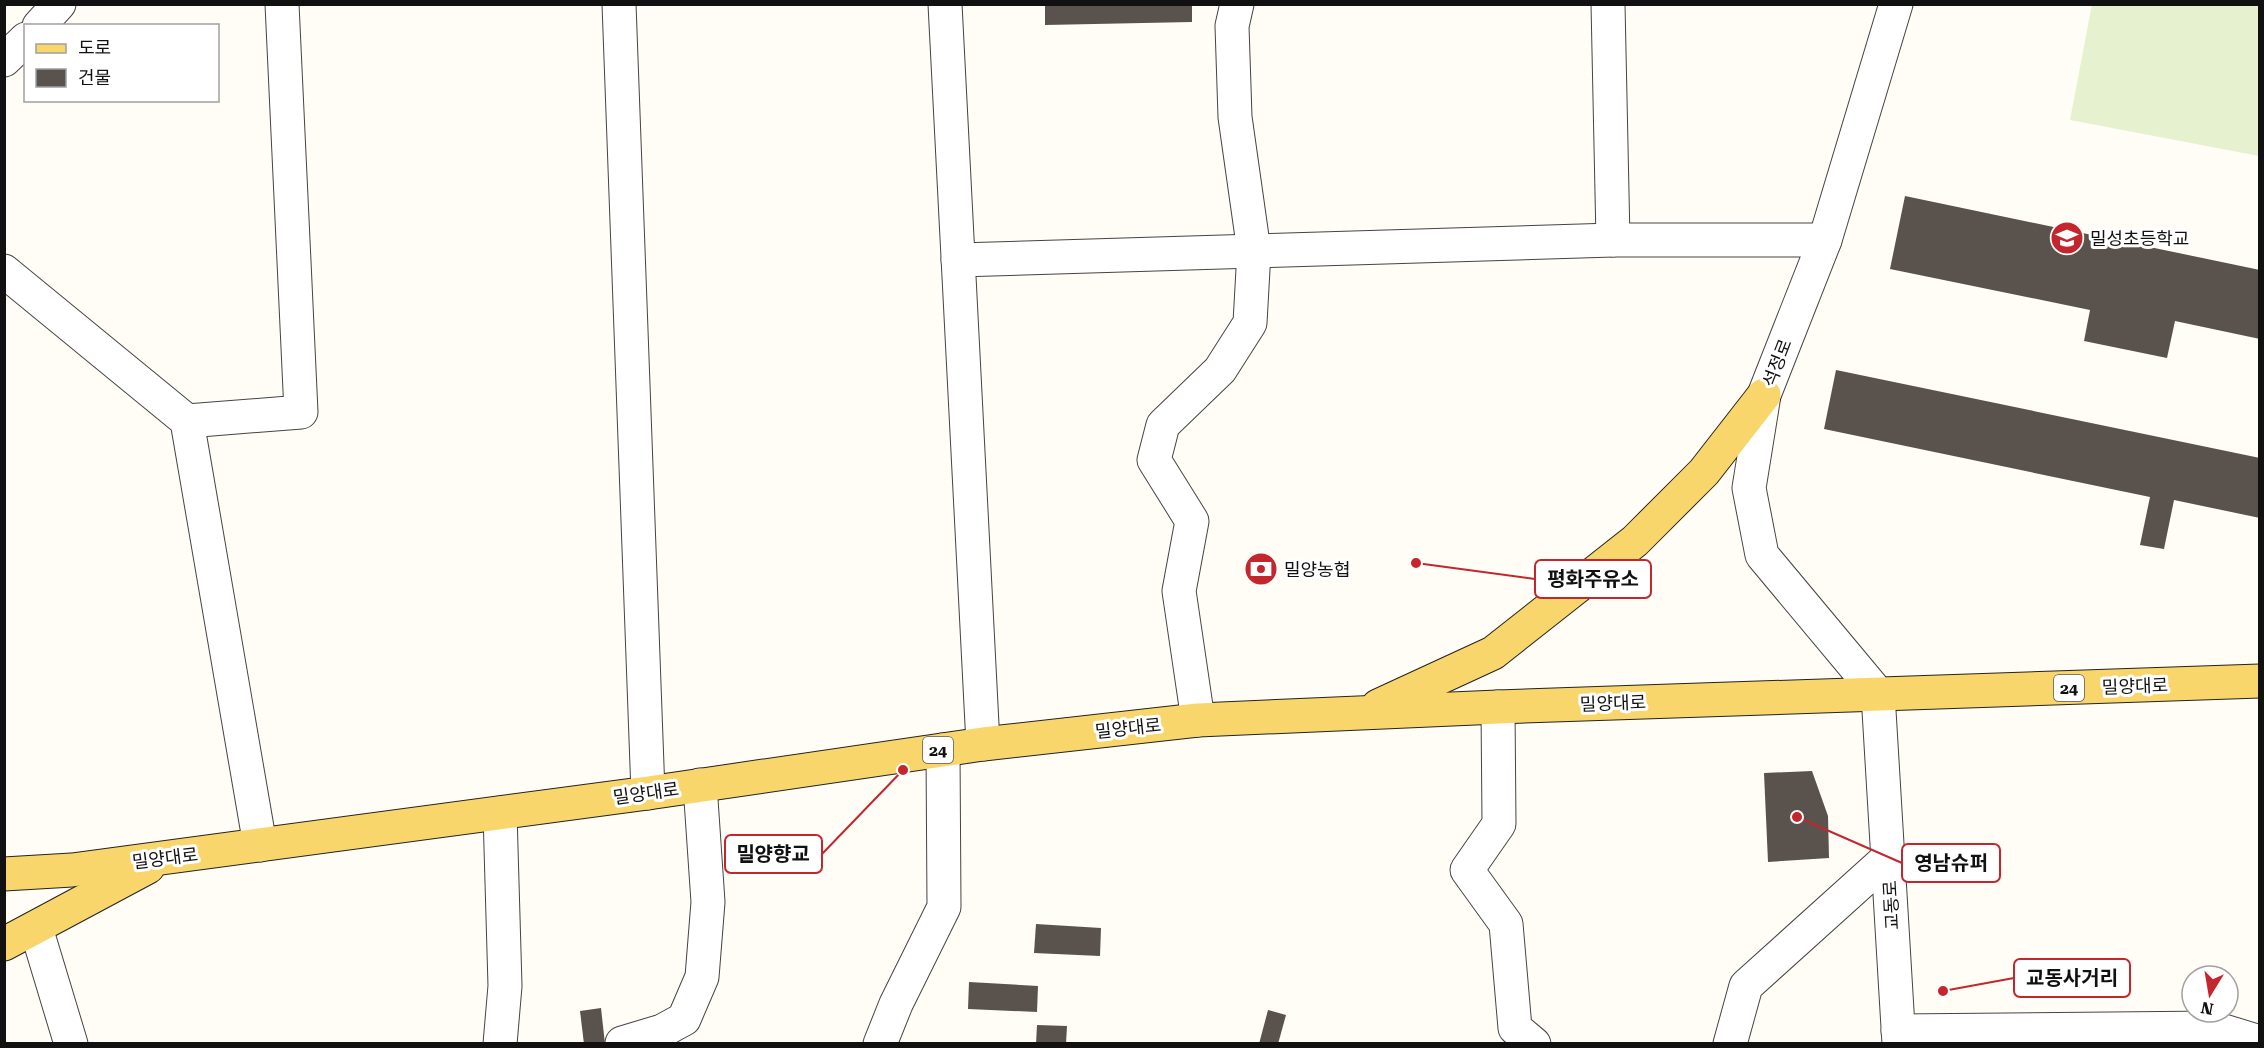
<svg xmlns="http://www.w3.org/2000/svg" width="2264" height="1048" viewBox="0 0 2264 1048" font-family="'Roboto Serif','Noto Sans KR',serif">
<rect width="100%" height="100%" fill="#fffdf5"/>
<polygon fill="#e6f2cf" points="2092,4 2259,5 2259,156 2070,120"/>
<g fill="#5a524d">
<polygon points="1045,4 1192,4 1192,22 1045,25"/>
<polygon points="1905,196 2260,270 2260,339 2175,321 2167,358 2084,341 2090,310 1890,269"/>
<polygon points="1836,370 2260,458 2260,518 2174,500 2164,549 2140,545 2150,497 1824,429"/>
<polygon points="1812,771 1828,816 1829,858 1768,862 1764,773"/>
<polygon points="1036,924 1101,928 1100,956 1034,953"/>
<polygon points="969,982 1038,986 1037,1012 968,1009"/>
<polygon points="601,1008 605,1044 584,1044 580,1011"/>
<polygon points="1268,1010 1286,1015 1278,1044 1259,1044"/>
<polygon points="1037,1025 1067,1026 1066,1044 1036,1044"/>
</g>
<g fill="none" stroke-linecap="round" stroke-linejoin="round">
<g stroke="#444" stroke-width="35">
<g id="minor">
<polyline points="619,4 648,793"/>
<polyline points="945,4 983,744"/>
<polyline points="1608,4 1613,240"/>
<polyline points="1896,4 1825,240 1764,395 1749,488 1762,555 1878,694 1899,1044"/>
<polyline points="39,26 59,4"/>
<polyline points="4,60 26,39"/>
<polyline points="958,260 1613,240 1825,240"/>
<polyline points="4,271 187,421 260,845"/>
<polyline points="187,421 301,412 282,4"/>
<polyline points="1498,707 1499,824 1467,870 1506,924 1515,1028 1534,1044"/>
<polyline points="1198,720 1179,591 1192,521 1154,460 1163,425 1220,370 1250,323 1254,251 1235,117 1232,26 1237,4"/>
<polyline points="36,928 71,1044"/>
<polyline points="1898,1031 2214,1028 2260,1042"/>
<polyline points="622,1043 662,1031 684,1019 702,977 708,902 700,785"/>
<polyline points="500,1044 505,986 500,813"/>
<polyline points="880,1044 896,1004 944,907 943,750"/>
<polyline points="1730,1044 1746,986 1888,858"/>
</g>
</g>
<g stroke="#222" stroke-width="35">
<g id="major">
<polyline points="1378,706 1493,653 1635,541 1704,472 1764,395"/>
<polyline points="4,874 72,870 648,793 983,744 1198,720 1498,707 2260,681"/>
<polyline points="4,944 148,867"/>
</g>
</g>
<use href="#minor" stroke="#fff" stroke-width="33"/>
<use href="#major" stroke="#f9d66b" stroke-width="33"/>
</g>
<defs>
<g id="school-disc" transform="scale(1.725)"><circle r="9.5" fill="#c4262e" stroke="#fff"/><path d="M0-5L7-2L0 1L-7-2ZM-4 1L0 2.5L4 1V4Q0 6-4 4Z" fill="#fff"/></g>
<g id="bank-disc" transform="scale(1.725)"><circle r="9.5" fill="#c4262e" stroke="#fff"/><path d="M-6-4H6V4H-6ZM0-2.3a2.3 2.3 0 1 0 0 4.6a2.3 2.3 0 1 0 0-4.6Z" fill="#fff"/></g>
</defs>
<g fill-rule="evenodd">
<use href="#school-disc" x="2067" y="238"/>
<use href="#bank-disc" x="1261" y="569"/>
</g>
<g text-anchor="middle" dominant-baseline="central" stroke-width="6" stroke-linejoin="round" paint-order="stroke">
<g fill="#fff" stroke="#585858" stroke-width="1.5">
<rect x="2054" y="675" width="30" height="26" rx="4.5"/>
<rect x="923" y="737" width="30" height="26" rx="4.5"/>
</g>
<g font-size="16" font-weight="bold" fill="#111">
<text x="2069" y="688">24</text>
<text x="938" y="750">24</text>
</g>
<g font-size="18" fill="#111" stroke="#fff" text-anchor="start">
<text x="2090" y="238">밀성초등학교</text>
<text x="1284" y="569">밀양농협</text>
</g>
<g font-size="18" fill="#111" stroke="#fff">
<text transform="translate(1777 363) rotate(-69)">석정로</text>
<text transform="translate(2135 686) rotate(-2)">밀양대로</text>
<text transform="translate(1613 703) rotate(-2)">밀양대로</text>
<text transform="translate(1128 728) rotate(-6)">밀양대로</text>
<text transform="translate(646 793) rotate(-8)">밀양대로</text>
<text transform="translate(165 858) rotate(-7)">밀양대로</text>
<text transform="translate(1891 905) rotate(-93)">교동로</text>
</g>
</g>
<path fill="none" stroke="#c4262e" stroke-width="2" d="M1416 563L1535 579M903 770L822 854M1797 817L1902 863M1943 991L2014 978"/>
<g fill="#c4262e" stroke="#fff" stroke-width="2">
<circle cx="1416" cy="563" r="6"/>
<circle cx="903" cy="770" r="6"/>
<circle cx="1797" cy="817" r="6"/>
<circle cx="1943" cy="991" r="6"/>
</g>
<g fill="#fff" stroke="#c4262e" stroke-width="2">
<rect x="1535" y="560" width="116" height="38" rx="6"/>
<rect x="725" y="835" width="97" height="38" rx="6"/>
<rect x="1902" y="844" width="98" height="38" rx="6"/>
<rect x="2014" y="959" width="116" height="38" rx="6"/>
</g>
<g font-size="20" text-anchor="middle" font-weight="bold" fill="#111">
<text x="1593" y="586">평화주유소</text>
<text x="773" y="861">밀양향교</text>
<text x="1951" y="870">영남슈퍼</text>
<text x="2072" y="985">교동사거리</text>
</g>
<rect width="2264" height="1048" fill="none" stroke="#111111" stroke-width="12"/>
<rect x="24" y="24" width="195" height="78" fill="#ffffff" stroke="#a0a0a0" stroke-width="1.5"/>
<rect x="36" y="44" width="30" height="9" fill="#f9d66b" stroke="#a0a0a0" stroke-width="1.5"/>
<text x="78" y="54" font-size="18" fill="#111111">도로</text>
<rect x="36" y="69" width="30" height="18" fill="#5a524d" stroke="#a0a0a0" stroke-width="1.5"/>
<text x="78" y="84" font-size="18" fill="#111111">건물</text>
<g transform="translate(2210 994) rotate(191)"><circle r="28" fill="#ffffff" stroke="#a0a0a0" stroke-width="1.5"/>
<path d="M0-4.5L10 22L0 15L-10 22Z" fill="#c4262e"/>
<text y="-9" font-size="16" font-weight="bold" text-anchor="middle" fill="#111111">N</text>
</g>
</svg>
